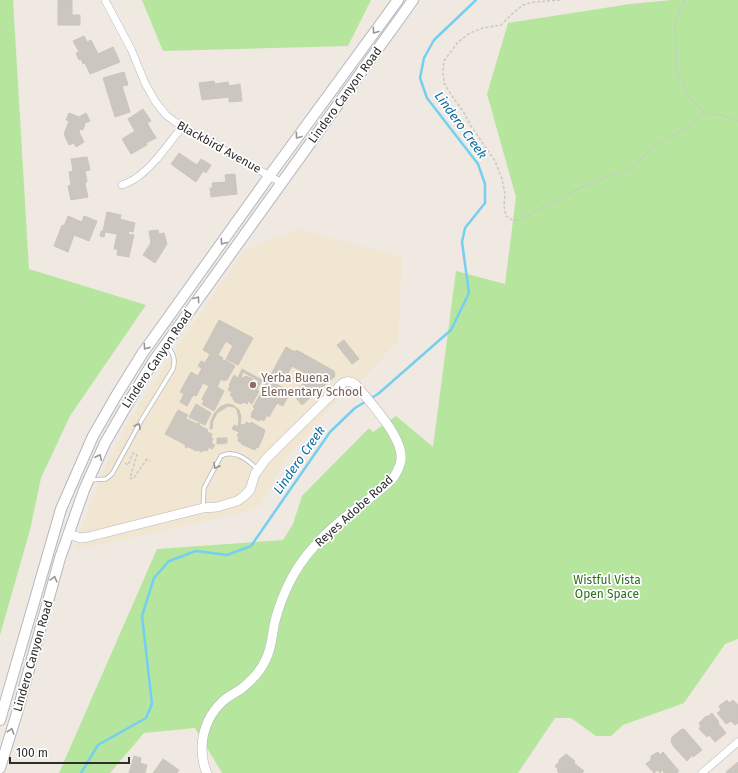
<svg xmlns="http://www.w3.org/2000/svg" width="738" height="773" viewBox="0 0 738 773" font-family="'Fira Sans',sans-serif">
<rect width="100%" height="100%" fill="#efe9e1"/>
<polygon fill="#f0e6d1" points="298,229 402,257 398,341 362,380 346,390 287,457 260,505 249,511 91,547 81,548 74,546 103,472 118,442 138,406 183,338 245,250"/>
<g fill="#b6e59e">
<polygon points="0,0 13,0 29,269 146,305 70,416 41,478 30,530 0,635"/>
<polygon points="142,0 371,0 348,46 163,51"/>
<polygon points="672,0 738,0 738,639 725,644 684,703 623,725 611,736 596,736 571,718 555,718 518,773 222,773 195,728 144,733 110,773 59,773 157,549 283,540 293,524 302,496 369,428 373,432 396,416 433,447 456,271 505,284 516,197 487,94 508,23 630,4"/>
</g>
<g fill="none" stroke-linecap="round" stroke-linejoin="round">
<polyline stroke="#75cff0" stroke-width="2.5" points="81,773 98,745 146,718 152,704 142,616 154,578 169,561 196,551 227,555 251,546 330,432 355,408 378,394 451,330 469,293 462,242 465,228 485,203 485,184 478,164 427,98 420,78 424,58 434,40 476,0"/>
</g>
<g fill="#cbc7bf" stroke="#cbc5ba" fill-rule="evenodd">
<polygon points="58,0 72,0 72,15 80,15 80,25 58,25"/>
<polygon points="84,36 87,42 91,40 98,54 113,47 120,62 90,74 85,63 83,64 81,59 79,60 76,53 79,52 73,41"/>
<polygon points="124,72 128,85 122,86 130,112 115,117 103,78"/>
<polygon points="214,81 215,84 228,82 229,86 240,84 242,101 229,102 229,97 202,100 199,83"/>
<polygon points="143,109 151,121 147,123 156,138 146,143 147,145 131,154 122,139 135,131 128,119"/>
<polygon points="69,113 79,117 86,113 90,121 85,123 83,130 80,129 79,132 84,142 76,147 74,143 69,145 64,134 69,121 66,120"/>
<polygon points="179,153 197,165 201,159 211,165 206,173 203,171 196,182 171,164"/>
<polygon points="87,157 90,170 85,171 87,181 85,184 88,197 71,200 68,186 71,185 69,172 73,171 71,159"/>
<polygon points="235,174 237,194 211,197 210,188 213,188 212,183 226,182 225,175"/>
<polygon points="107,212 121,215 120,219 135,223 133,232 129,231 128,234 134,235 129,257 117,255 118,249 114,249 117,234 105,232 104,237 100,236 101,231 103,231"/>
<polygon points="68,216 82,222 84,216 97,221 89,241 74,235 68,252 54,246 62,225 64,226"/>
<polygon points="158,230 159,234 164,233 167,244 155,263 143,255 151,243 149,231"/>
<polygon points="219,320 253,338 238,365 226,359 233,346 226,341 218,355 223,358 222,360 224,361 225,360 235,366 227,380 225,379 225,381 221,379 217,387 224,391 214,411 202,404 204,401 202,399 209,386 203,383 196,396 193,395 187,406 180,402 184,394 180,392 191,372 198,376 202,368 198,366 201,361 205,363 210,354 203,350"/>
<polygon points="344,340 359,359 352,364 337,345"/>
<polygon points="286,347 295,352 296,350 302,353 334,371 335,376 302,405 292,393 312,377 292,366 283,382 278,379 276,382 269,378"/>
<path d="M 242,369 L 262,380 L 257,390 L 259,391 L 252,404 L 248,401 L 247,404 L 244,402 L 241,404 L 235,402 L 233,399 L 233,397 L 230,395 L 232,392 L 228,390 L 230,386 L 229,385 L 234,375 L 238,378 ZM 243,372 L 259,381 L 257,385 L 254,384 L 255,382 L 251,378 L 245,376 L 244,378 L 241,377 Z"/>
<polygon points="268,380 290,391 290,393 283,406 277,403 269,417 267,415 264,421 261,419 259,421 251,417 252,415 251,414 255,408 253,407"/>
<polygon points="196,404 211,413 205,425 189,417"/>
<polygon points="227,404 233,405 239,410 241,417 240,425 242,425 241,428 238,427 239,419 237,410 234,407 228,406 217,413 213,421 212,429 210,429 211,421 214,414 220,407"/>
<polygon points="178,410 188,415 185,419 187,419 197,424 198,423 200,424 199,425 208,430 207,432 212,434 211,437 213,439 211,443 215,445 212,449 209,447 207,451 204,450 202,452 197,450 196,451 187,446 187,448 185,447 186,445 165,434"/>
<polygon points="246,422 250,424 251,422 265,430 263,437 258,448 256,447 255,450 241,444 242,443 238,441 239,437 237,436 239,432 232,429 234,425 241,428 242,424 245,425"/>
<polygon points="217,438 227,438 227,443 217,444"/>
<polygon points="727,700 729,703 733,700 738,705 738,723 735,725 731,721 734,719 733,717 731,721 726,724 717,713 721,710 719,706"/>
<polygon points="712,713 719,722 718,723 726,733 715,742 709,735 707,737 701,731 699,728 701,727 699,723 706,716 707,717"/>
<polygon points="682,729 684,729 702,750 693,757 691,755 690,756 691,757 687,761 674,747 671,742 672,737"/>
<polygon points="658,752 660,755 663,752 679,771 677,773 663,773 664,772 663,770 660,773 658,770 654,773 646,764 651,760 651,756"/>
<polygon points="566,754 575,761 574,763 584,771 582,773 559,773 557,771 558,769 555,766 559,762 559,760"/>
<polygon points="134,756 141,758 140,763 147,765 145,773 129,773"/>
<polygon points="163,759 179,770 177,773 153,773"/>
<polygon points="738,762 738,773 727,773 726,772"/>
</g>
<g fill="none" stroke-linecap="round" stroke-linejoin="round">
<g stroke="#b4b7c1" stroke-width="5">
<g id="service">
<path d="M 89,480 L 106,479 L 112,474 L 141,421 L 173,369 C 176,358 173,355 168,345"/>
<path d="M 203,507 L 204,488 L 221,456 C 235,449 248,460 257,469"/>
</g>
</g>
<g stroke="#b4b7c1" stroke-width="8">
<g id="minor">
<polyline points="105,0 131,49 145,83 155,101 166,115 182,127 282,183"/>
<path d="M 122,185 C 127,183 132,181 136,178 C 154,166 168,144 182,127"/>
<polyline points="702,773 738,742"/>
</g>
</g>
<g stroke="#b4b7c1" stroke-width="10">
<path id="tertiary" d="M 68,534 L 81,538 L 88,537 L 203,508 L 217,507 L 237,501 L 243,497 L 250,490 L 255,474 L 266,459 L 343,383 C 348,381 350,381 355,384 C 369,401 404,438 401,460 C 400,466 397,472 394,477 C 387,485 377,492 369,499 C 349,514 328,529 312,549 C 294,569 282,595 275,621 C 272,634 272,647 266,659 C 261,671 251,681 241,689 C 235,693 228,696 223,701 C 210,713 203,729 202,746 C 202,755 203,765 207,773"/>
</g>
<g stroke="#b4b7c1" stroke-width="12">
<g id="secondary">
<polyline points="0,720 61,509 93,436 116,396 142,354 270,175 398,0"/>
<polyline points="0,768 17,713 60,558 84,490 105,443 128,403 153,362 413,0"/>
</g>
</g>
<g stroke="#c9c9c9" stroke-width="1.5" stroke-dasharray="3 2" stroke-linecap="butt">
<polyline points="560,0 534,2 523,5 512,14 501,25 483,28 470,33 458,42 444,61 443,70 444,83 452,96 463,111 471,126 495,161 502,179 505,194 504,206 506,216 512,220 518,220 582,187 603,178 618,174 629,168 642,158 659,143 689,126 704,113"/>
<polyline points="685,0 682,5 675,26 677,73 689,96 704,113 720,115 738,121"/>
<polyline points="125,463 128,465 133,453 137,455 130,478 133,479 147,459 150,461"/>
</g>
<use href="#service" stroke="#fff" stroke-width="3.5"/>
<use href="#minor" stroke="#fff" stroke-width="7"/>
<use href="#tertiary" stroke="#fff" stroke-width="9"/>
<use href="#secondary" stroke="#fff" stroke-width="10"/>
</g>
<defs><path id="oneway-chevron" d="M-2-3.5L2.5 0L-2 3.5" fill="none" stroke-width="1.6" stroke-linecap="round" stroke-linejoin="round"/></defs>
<g stroke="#969696">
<use href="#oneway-chevron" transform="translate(375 31) rotate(126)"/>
<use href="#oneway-chevron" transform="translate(298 136) rotate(126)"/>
<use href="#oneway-chevron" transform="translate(223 242) rotate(126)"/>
<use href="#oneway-chevron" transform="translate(197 299) rotate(-54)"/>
<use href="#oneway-chevron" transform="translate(146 347) rotate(125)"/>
<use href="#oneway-chevron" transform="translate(138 426) rotate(-61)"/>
<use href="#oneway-chevron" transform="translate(99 457) rotate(-65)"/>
<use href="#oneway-chevron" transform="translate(216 466) rotate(120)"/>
<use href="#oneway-chevron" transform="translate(54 579) rotate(-75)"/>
<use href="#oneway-chevron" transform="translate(11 731) rotate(-73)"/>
</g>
<circle fill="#8d6e63" stroke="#fff" stroke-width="1.5" cx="253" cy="385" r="4"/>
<g text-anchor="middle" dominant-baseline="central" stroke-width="3.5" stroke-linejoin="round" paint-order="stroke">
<g font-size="12" fill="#2e2e2e" stroke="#fff">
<text transform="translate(345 95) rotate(-54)">Lindero Canyon Road</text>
<text transform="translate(219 147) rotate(29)">Blackbird Avenue</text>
<text transform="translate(157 359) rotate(-56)">Lindero Canyon Road</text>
<text transform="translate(354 511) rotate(-42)">Reyes Adobe Road</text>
<text transform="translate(33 656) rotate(-74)">Lindero Canyon Road</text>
</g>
<g font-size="12" fill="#785e54" stroke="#fff" text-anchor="start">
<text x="261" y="378">Yerba Buena<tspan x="261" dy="14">Elementary School</tspan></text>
</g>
<g font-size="12" fill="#2c6e1b" stroke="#fff">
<text x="607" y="580">Wistful Vista<tspan x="607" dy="14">Open Space</tspan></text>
</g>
<g font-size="13" font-style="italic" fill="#0d6fa3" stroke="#fff">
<text transform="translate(461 125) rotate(54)">Lindero Creek</text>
<text transform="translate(299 460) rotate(-55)">Lindero Creek</text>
</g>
</g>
<path d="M10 757v6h119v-6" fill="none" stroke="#2e2e2e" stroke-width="2"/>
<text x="16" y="757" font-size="12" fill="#2e2e2e" stroke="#ffffff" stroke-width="3" paint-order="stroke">100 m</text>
</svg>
